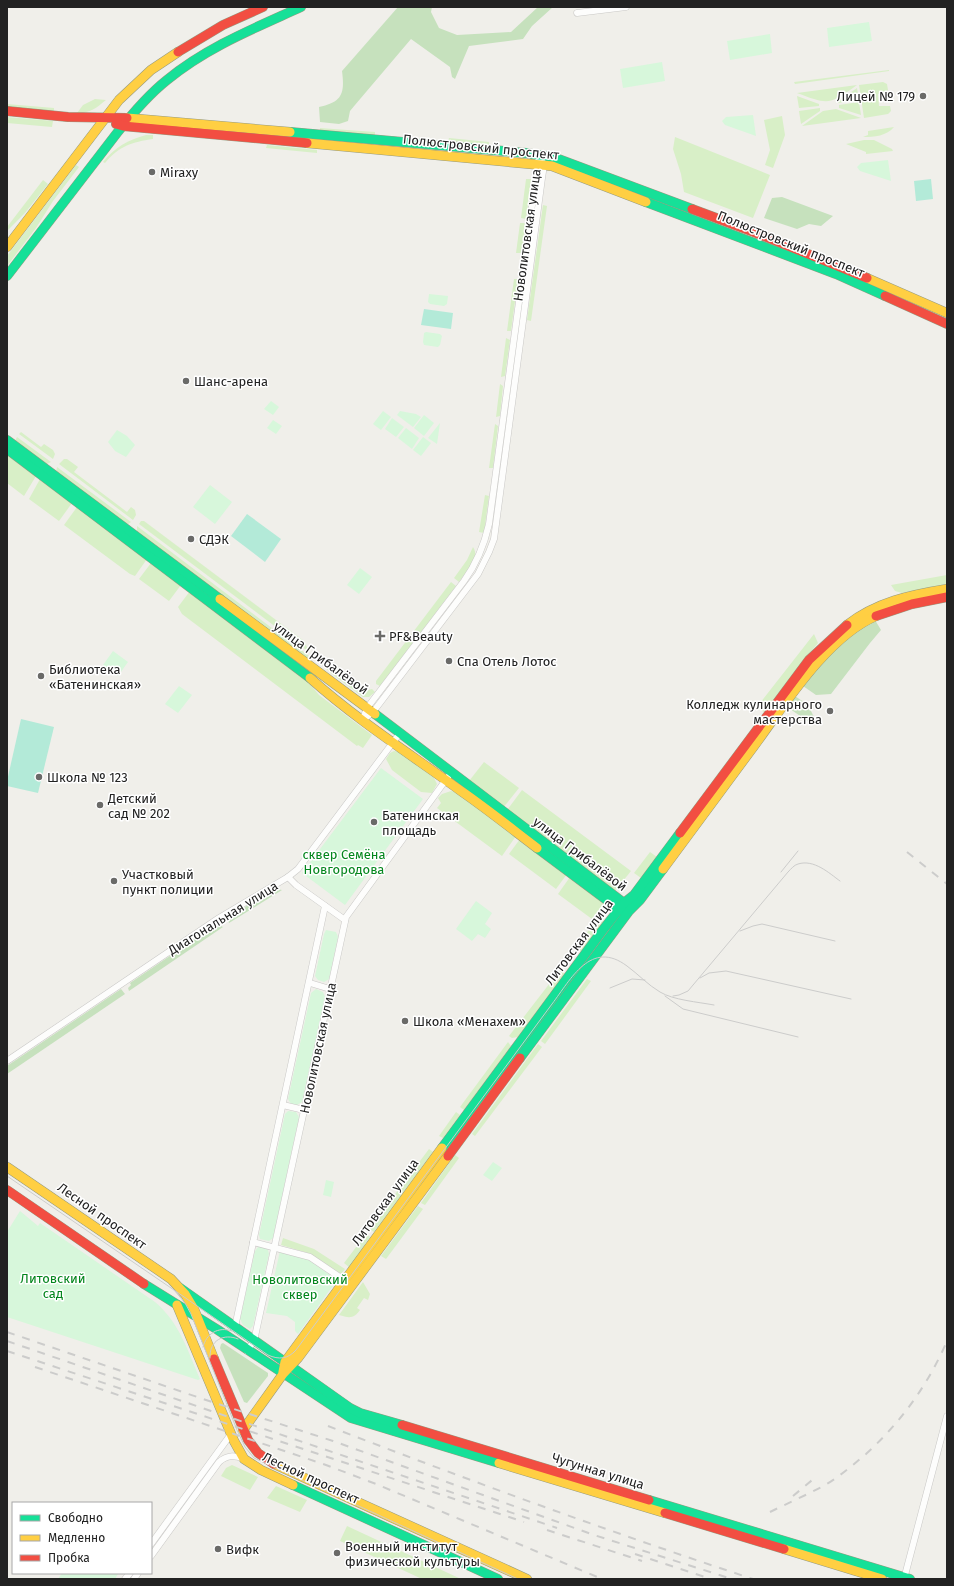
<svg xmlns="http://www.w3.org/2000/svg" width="954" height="1586" viewBox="0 0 954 1586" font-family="'Fira Sans',sans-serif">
<rect width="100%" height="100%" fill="#f0efea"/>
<g fill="#d8efc7">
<polygon points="889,70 889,71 795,84 794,82"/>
<polygon points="883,82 887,84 888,90 886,92 878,94 879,106 890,106 891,111 888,114 864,118 859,85"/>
<path d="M 857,85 C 829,105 829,105 797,93 Z"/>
<polygon points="857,88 859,100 838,103 838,101"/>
<polygon points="797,96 819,104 819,106 799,108"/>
<path d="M 95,99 L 106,100 C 96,108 91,113 77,113 L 83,105 Z"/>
<polygon points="859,102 861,115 839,108 839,105"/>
<polygon points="7,104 54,108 54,112 7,107"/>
<polygon points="820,108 820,111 801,124 799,111"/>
<polygon points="836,109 861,118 802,126 823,111"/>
<polygon points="782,116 785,135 773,168 765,165 770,150 764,120"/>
<polygon points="7,117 53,121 52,127 7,123"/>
<path d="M 894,127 C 887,136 874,137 863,137 L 868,135 L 868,131 Z"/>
<polygon points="320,128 375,132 375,135 320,130"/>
<path d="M 146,135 L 153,135 L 153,139 C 132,142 119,146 105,163 L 103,162 C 115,147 128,140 146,135 Z"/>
<polygon points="675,137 770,175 753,218 684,192 681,174 673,149"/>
<polygon points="449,138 489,142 489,145 448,141"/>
<polygon points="864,140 874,140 892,149 893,151 866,154 866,152 846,144"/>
<polygon points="267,145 317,150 317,153 266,148"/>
<polygon points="76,165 79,167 53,201 36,228 7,266 7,256"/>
<polygon points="526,179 531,179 526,219 521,218"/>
<polygon points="43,180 48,184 25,213 7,231 7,227"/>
<polygon points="543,205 547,206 531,321 527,320"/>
<polygon points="520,223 525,223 522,253 516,253"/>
<polygon points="514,279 518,279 511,331 507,331"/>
<polygon points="506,338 510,340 505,376 501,377"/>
<polygon points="500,384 503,386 500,416 496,417"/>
<polygon points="495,424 498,426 493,468 489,468"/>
<polygon points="21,432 41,447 44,444 53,450 55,454 53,459 19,434"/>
<polygon points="17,437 51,462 47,464 15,441"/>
<polygon points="7,454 36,476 24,496 7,483"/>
<polygon points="64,459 67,459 78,467 74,472 127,512 131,507 135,510 136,515 133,520 59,464"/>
<polygon points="57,467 131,522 127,525 56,472"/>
<polygon points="40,479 72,503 59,521 29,499"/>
<polygon points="485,495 489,496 484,533 479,532"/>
<polygon points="77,507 147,559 135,576 130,574 64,525"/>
<polygon points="141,521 144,521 304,641 309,652 139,524"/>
<polygon points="137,526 309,656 306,659 137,533"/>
<path d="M 473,547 C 481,559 466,572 459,582 L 454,578 L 467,560 Z"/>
<polygon points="151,563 181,585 169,601 139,579"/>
<polygon points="947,575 947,584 902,593 895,591 891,585"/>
<polygon points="451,582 456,586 380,686 376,684 376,681"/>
<polygon points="190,591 305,678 319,695 372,735 363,748 358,745 357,746 182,614 178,607"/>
<polygon points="814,634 818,643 806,657 764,712 758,708 760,703"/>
<polygon points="318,661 341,669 368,690 372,689 375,692 369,697 363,697 332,674"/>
<polygon points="394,751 400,752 434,778 437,784 432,793 421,792 392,770 386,759 390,753"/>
<polygon points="484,762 519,788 503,808 469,781"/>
<polygon points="522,790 631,871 615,891 507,810"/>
<polygon points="451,791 455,792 516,836 502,856 437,808 441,803 438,798 442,794"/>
<polygon points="520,839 567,874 556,889 509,854"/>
<polygon points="650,852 657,857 641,878 634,873"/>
<polygon points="570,877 605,903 592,919 558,894"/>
<polygon points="598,917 604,921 581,952 576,948"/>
<polygon points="560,970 565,974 518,1037 512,1038 509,1036"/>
<polygon points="587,979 591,981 545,1044 541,1041"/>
<polygon points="508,1042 511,1046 464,1110 460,1107"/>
<polygon points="538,1044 542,1047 475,1136 472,1134"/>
<polygon points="456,1112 460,1115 443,1138 439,1136"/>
<polygon points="429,1149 433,1152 374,1232 369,1229"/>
<polygon points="455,1155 459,1158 425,1205 421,1203"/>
<polygon points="418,1206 423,1209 386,1259 381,1256"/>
<polygon points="366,1234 370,1237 365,1244 365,1247 350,1268 344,1263"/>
<polygon points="283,1238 314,1249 345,1269 341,1274 311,1254 281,1245"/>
<path d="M 363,1282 L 370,1294 L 368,1300 L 364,1298 L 357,1308 L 360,1310 C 354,1319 349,1318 339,1315 Z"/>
<polygon points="232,1465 258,1477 250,1490 221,1476 226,1468"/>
<polygon points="276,1486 307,1500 300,1512 267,1498"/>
<polygon points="347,1526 461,1579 422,1579 340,1541"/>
</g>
<g fill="#c6e1bd">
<path d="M 398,7 L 432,7 L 431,12 L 439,28 L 457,35 L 511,32 L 538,7 L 553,7 L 532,26 L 523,39 L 469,46 L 455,79 L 452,77 L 450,67 L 411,39 L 355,105 L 350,111 L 348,121 L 339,124 L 320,122 L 319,107 C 342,102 345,94 342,71 Z"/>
<polygon points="782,197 833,216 821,226 809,224 797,229 764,218 772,198"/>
<path d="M 875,620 L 881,630 L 870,643 L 831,694 L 816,695 L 803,686 C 824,660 846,636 875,620 Z"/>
<polygon points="795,696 808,705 815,719 812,724 787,707"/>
<polygon points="277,889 282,890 229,923 227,918 229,916"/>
<polygon points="217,924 223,927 129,991 128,988 131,985 130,983"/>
<polygon points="121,989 125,994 7,1074 7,1066"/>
<polygon points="223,1343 268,1373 268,1376 247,1403 244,1402 220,1348 221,1344"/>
</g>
<g fill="#d7f7db">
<polygon points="869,22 872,41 829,47 827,28"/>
<polygon points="770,34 772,53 730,60 727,41"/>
<polygon points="662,62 665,81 623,88 620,69"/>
<polygon points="753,115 756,136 725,125 722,121 726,117"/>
<polygon points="888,160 891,181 860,171 857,167 861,163"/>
<polygon points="429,294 448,296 447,304 444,306 430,304 428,302"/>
<polygon points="426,332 440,334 442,336 440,345 438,347 424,345 423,342 424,333"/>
<polygon points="271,401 279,407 273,415 264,409"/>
<polygon points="383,411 391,417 381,430 373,424"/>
<polygon points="400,411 416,414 421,417 413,427 397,415"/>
<polygon points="424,415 434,423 424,436 414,428"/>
<polygon points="392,418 404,427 396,437 385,429"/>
<polygon points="273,420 282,426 276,434 267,428"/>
<polygon points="440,423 437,444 428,438"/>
<polygon points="406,428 419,438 412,449 398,438"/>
<polygon points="117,430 127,436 135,445 126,457 115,451 108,442"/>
<polygon points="423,437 431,443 421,456 413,450"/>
<polygon points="210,485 232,502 215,524 193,507"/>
<polygon points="360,568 372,577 359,594 347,585"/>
<polygon points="113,651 128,662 118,676 103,665"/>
<polygon points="179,686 192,695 178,713 165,704"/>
<polygon points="381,768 423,799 345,905 302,873"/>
<polygon points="476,901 492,913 485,924 491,929 485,938 478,934 472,941 456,929"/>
<polygon points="326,930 336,932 338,937 329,979 324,982 318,980 315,976 324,934"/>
<polygon points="316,989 323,992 325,997 302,1102 297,1105 291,1104 288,1099 311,993"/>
<polygon points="288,1111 296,1112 299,1117 273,1238 269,1241 260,1239 259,1235 285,1114"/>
<polygon points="493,1162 502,1168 492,1181 483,1175"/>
<polygon points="326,1180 334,1182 331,1197 323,1195"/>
<path d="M 20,1211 L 38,1226 L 40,1223 L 155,1302 C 179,1322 188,1351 200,1379 L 198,1380 L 7,1317 L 7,1232 Z"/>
<polygon points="261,1246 268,1250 269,1254 253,1326 250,1329 243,1325 240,1319 255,1251 258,1247"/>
<polygon points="280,1251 306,1258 337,1280 298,1334 295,1331 295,1322 287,1316 266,1313"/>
<polygon points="62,1573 118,1573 118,1574 115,1579 58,1579"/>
</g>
<g fill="#b3ead8">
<polygon points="931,179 933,199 916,201 914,181"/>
<polygon points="424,309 453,313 451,329 421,325"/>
<polygon points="247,514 281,539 265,562 231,536"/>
<polygon points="21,719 54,727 38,793 7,786 7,781"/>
</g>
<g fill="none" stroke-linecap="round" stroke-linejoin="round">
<g stroke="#c9c8c6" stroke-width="7">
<g id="street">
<polyline points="577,13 626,7"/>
<polyline points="362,721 373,712 478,574 489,552 494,539 542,178 544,165 540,155"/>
<path d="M 362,721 L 367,708 L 464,581 C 477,563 484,546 489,524 L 538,161"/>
<polyline points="288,877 296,885 345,920"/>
<polyline points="310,983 330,989"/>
<polyline points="7,1061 219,918 288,877 298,869 400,733"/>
<polyline points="283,1105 304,1110"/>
<polyline points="253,1242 310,1257 347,1282"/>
<polyline points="235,1327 325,906"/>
<polyline points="247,1351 254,1341 346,917 448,777"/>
<polyline points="151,1544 231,1434"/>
<path d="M 151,1556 L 219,1462 C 227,1455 234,1455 244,1459"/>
<polyline points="125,1579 130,1573"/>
<polyline points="134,1579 138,1573"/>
<polyline points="904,1579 947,1416"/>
</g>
</g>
<g stroke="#969b80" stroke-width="10">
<g id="fast">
<polyline points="290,132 526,153 553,157 692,209"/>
<polyline points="646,202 836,274 885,296"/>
<path d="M 7,276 L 117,133 C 132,114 148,95 167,80 C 207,47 255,28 301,7"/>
<polyline points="7,440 220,599"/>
<polyline points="7,449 310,678"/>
<polyline points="375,714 624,903 627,907"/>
<polyline points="537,848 620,910 626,911"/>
<polyline points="520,1058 629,911 640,900 663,869"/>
<polyline points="442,1148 602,931 624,903 634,895 680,833"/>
<polyline points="144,1284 218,1330 351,1418 499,1463"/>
<polyline points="180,1288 350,1408 360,1413 402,1425"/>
<polyline points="293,1485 498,1579"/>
<polyline points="649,1500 910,1579"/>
</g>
</g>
<g stroke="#969b80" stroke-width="10">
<g id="slow">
<polyline points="127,118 290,132"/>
<polyline points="307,143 552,166 646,202"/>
<polyline points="7,247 119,100 151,70 178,52"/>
<polyline points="867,278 947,313"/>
<polyline points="220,599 375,714"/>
<path d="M 847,625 C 877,602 910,595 947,589"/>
<path d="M 310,678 C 357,720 410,754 461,791 C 487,809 512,829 537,848"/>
<path d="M 663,869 C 693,828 724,787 754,746 C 785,704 828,636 876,616"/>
<polyline points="7,1167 171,1279 185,1294 194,1309 214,1359"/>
<polyline points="177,1305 234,1441 244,1459 261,1470 293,1485"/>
<polyline points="283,1372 285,1362 442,1148"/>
<polyline points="243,1430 283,1374 298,1358 448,1156"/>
<polyline points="499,1463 665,1513"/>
<polyline points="274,1464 527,1579"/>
<polyline points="784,1549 882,1579"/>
</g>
</g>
<g stroke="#969b80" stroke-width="10">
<g id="jam">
<polyline points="178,52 223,25 263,7"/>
<polyline points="7,111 68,117 127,118"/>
<polyline points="116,124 123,126 307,143"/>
<polyline points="692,209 754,232 867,278"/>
<polyline points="885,296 947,324"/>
<polyline points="876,616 912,604 947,597"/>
<polyline points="680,833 809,660 847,625"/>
<polyline points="448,1156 520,1058"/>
<polyline points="7,1190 144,1284"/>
<polyline points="214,1359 248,1440 258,1453 274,1464"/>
<polyline points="402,1425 649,1500"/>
<polyline points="665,1513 784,1549"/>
</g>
</g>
<use href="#street" stroke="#fdfdfc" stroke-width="6"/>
<use href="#fast" stroke="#16e098" stroke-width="9"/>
<use href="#slow" stroke="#ffcf43" stroke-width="9"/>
<use href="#jam" stroke="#f24e42" stroke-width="9"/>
<g stroke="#cccccb" stroke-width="1">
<polyline points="781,872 798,851"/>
<polyline points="740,931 753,926 762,924 835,941"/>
<polyline points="700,978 709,973 726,971 851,999"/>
<polyline points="610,988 632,979 645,980"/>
<polyline points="665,996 683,1009 798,1037"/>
<path d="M 673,996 L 679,995 L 688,991 L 788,872 C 791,869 794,865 798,864 C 814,859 829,873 840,881"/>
<polyline points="7,1176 174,1290 185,1303 191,1314 237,1430 245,1447 254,1458 518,1579"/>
<path d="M 174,1290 L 268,1355 C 279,1360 288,1359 296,1350 L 552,1004 C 571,979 591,939 627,966 C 638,974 648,985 660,992 C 673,1000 698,1002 714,1005"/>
<path d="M 203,1347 C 206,1334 218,1326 232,1331"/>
<path d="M 210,1358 C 209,1340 224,1333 238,1339"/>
</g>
<g stroke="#cccccb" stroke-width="2" stroke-dasharray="8 8" stroke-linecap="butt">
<polyline points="907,852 947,884"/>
<polyline points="7,1332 206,1400 333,1441 594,1535 732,1579"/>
<polyline points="7,1341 211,1411 557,1528"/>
<polyline points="7,1351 524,1522"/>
<polyline points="35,1367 326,1465 376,1484 602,1579"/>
<path d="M 328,1426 C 468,1480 610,1532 753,1579"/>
<polyline points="793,1496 817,1476"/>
<path d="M 770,1512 C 788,1503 807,1495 825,1485 C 839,1477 853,1465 866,1454 C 901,1422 928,1385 947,1341"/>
<polyline points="547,1530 642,1561"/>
<polyline points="635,1554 711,1579"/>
</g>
</g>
<g fill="#6a6a68" stroke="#fff" stroke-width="1.5">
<circle cx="923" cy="96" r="4"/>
<circle cx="152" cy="172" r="4"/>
<circle cx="186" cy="381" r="4"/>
<circle cx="191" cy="539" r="4"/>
<path d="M378 630h4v4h4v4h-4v4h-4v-4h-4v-4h4z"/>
<circle cx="449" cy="661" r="4"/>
<circle cx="41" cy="676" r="4"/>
<circle cx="830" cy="711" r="4"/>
<circle cx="39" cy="777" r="4"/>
<circle cx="100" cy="805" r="4"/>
<circle cx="374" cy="822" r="4"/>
<circle cx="114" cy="881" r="4"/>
<circle cx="405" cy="1021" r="4"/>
<circle cx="218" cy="1549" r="4"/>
<circle cx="337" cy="1553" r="4"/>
</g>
<g text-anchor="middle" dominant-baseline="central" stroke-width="3" stroke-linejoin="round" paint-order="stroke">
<g font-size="13" fill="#222" stroke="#fff" text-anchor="start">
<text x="915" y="96" text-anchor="end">Лицей № 179</text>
<text x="160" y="172">Miraxy</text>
<text x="194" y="381">Шанс-арена</text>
<text x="199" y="539">СДЭК</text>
<text x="389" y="636">PF&amp;Beauty</text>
<text x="457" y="661">Спа Отель Лотос</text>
<text x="49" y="669">Библиотека<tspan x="49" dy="15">«Батенинская»</tspan></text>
<text x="822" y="704" text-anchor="end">Колледж кулинарного<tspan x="822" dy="15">мастерства</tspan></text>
<text x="47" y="777">Школа № 123</text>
<text x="108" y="798">Детский<tspan x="108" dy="15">сад № 202</tspan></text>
<text x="382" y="815">Батенинская<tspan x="382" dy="15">площадь</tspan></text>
<text x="122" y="874">Участковый<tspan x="122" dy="15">пункт полиции</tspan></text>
<text x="413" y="1021">Школа «Менахем»</text>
<text x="345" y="1546">Военный институт<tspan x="345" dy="15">физической культуры</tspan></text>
<text x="226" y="1549">Вифк</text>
</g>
<g font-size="13" fill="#222" stroke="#fff">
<text transform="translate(481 147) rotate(6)">Полюстровский проспект</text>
<text transform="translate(527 235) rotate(-82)">Новолитовская улица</text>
<text transform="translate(791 244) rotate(22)">Полюстровский проспект</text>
<text transform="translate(321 658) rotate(36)">улица Грибалёвой</text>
<text transform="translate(580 854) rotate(37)">улица Грибалёвой</text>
<text transform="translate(223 918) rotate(-32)">Диагональная улица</text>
<text transform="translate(579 942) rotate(-53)">Литовская улица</text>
<text transform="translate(318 1048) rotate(-78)">Новолитовская улица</text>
<text transform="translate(385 1202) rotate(-54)">Литовская улица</text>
<text transform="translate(102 1216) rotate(35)">Лесной проспект</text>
<text transform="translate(598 1471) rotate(17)">Чугунная улица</text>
<text transform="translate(311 1478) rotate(25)">Лесной проспект</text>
</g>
<g font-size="13" fill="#04861d" stroke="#fff">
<text x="344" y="854">сквер Семёна<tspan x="344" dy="15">Новгородова</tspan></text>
<text x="53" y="1278">Литовский<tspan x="53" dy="15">сад</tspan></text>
<text x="300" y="1279">Новолитовский<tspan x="300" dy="15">сквер</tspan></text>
</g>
</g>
<rect width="954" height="1586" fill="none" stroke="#222222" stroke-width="16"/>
<rect x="12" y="1502" width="140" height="72" fill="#ffffff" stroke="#a7a7a7"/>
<rect x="20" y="1515" width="20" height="6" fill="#16e098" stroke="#a7a7a7"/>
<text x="48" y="1522" font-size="12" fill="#222222">Свободно</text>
<rect x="20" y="1535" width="20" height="6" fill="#ffcf43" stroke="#a7a7a7"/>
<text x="48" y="1542" font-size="12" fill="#222222">Медленно</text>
<rect x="20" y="1555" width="20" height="6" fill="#f24e42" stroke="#a7a7a7"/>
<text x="48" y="1562" font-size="12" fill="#222222">Пробка</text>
</svg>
